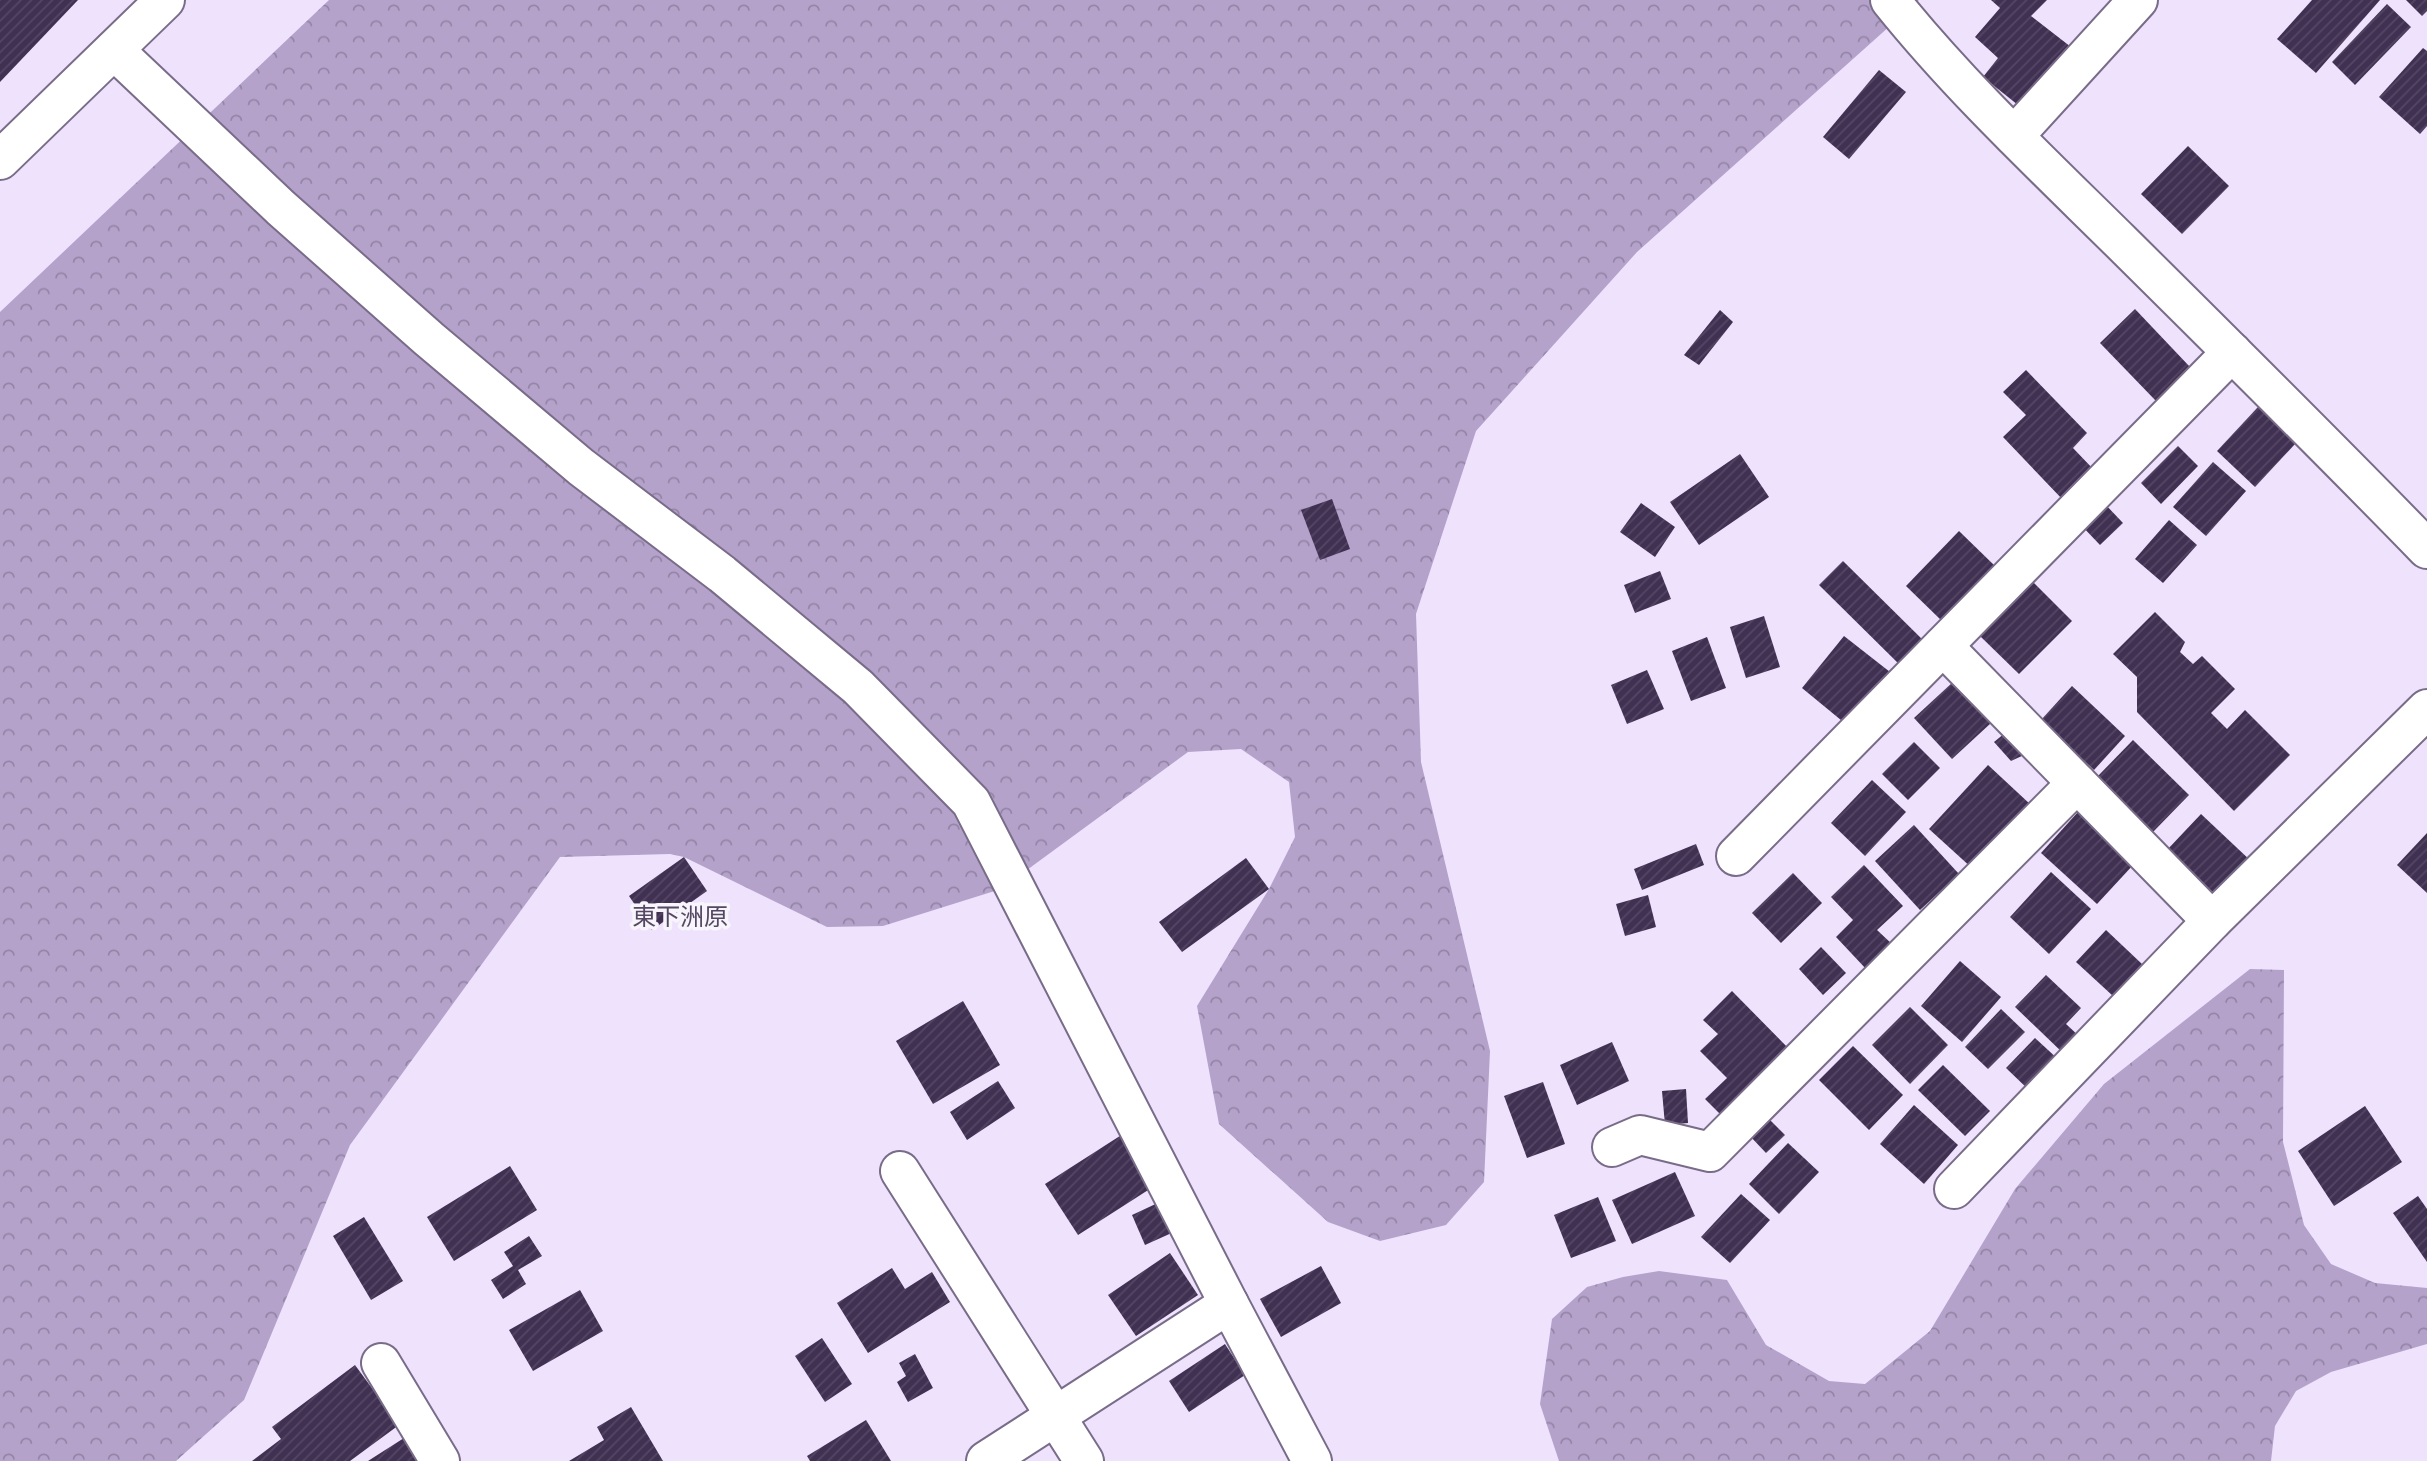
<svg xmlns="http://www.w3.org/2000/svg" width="2427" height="1461" viewBox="0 0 2427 1461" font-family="'Work Sans','Noto Sans JP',sans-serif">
<defs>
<pattern id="forest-crowns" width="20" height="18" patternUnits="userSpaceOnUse" patternTransform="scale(1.75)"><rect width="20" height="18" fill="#b5a2cb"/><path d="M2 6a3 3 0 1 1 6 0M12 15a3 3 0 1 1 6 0" fill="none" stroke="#9485a6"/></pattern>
<pattern id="building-hatch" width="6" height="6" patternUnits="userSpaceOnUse" patternTransform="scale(1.75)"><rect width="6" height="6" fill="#403052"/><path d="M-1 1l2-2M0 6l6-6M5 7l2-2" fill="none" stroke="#544663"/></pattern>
</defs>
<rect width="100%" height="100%" fill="#eee2fd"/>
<g fill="url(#forest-crowns)">
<polygon points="329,0 1919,0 1637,252 1476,431 1416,614 1421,762 1490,1051 1484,1182 1446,1225 1380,1241 1328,1222 1219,1124 1197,1006 1269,889 1295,837 1289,782 1241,749 1188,752 1001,889 883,926 827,927 684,857 670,854 560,857 350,1145 244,1400 176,1461 0,1461 0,312"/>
<polygon points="2250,969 2284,970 2283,1142 2304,1225 2331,1264 2375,1283 2427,1288 2427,1344 2331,1372 2296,1391 2275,1426 2271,1461 1559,1461 1540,1404 1552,1319 1587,1287 1623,1277 1659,1271 1727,1280 1766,1345 1829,1381 1865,1384 1930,1331 2015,1189 2104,1084"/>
</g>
<g fill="url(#building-hatch)">
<polygon points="0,0 78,0 0,82"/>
<polygon points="1991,0 2047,0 2031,16 2071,47 2023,109 1983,77 1998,58 1975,37 2000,8"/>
<polygon points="2312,0 2380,0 2316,73 2277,39"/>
<polygon points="2406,0 2427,0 2427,11 2422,16"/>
<polygon points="2387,4 2411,27 2355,85 2332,62"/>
<polygon points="2423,48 2427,51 2427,126 2420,134 2379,97"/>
<polygon points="1879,70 1906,92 1849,159 1823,137"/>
<polygon points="2188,146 2229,186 2182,234 2141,194"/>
<polygon points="2135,309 2190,367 2156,401 2100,343"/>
<polygon points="1720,310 1733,322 1699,365 1684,355"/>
<polygon points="2026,370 2087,433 2073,448 2095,471 2064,501 2003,437 2026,415 2003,392"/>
<polygon points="2258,407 2296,443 2255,487 2217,451"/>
<polygon points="2178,446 2198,466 2161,504 2141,483"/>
<polygon points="1740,454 1769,497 1699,545 1670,502"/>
<polygon points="2213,462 2246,491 2206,536 2173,507"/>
<polygon points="1332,499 1350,549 1320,560 1301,510"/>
<polygon points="2103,502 2123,523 2100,545 2080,524"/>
<polygon points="1641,503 1675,527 1655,557 1620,532"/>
<polygon points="2169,520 2197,545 2163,583 2135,559"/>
<polygon points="1959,531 1996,567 1943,622 1906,586"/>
<polygon points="1843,561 1929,646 1905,670 1819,585"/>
<polygon points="1660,571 1671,599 1635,613 1624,585"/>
<polygon points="2033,582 2072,621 2019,674 1980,636"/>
<polygon points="2155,612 2185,642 2180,652 2193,664 2202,656 2235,689 2211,713 2227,729 2245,710 2290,755 2234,811 2137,712 2137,677 2113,654"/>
<polygon points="1764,616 1780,667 1746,678 1730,627"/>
<polygon points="1844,636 1890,672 1847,725 1802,688"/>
<polygon points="1707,637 1726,688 1691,701 1672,651"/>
<polygon points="1647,670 1664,709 1627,724 1611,685"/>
<polygon points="1953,682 1991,723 1952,759 1914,718"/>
<polygon points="2072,686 2125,736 2094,770 2041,720"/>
<polygon points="2005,733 2024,755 2011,761 1994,742"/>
<polygon points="2133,740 2189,795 2153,832 2098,776"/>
<polygon points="1914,742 1940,768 1908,800 1882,774"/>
<polygon points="1988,765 2031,805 1973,869 1929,829"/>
<polygon points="1872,780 1906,812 1865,856 1831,823"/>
<polygon points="2078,812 2134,864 2097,904 2041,853"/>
<polygon points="2201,814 2252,862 2217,898 2167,850"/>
<polygon points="1914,825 1959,874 1920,910 1875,861"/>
<polygon points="2427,833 2427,893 2397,865"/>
<polygon points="1696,844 1704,865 1642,890 1634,869"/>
<polygon points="684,857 707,891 652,930 629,896"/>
<polygon points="1246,858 1269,889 1182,952 1159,922"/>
<polygon points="1864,865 1903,906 1877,930 1893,945 1867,970 1836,937 1853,920 1831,897"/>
<polygon points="2051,872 2091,909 2049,954 2010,917"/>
<polygon points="1793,873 1822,903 1781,943 1752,913"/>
<polygon points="1648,895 1656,927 1625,936 1616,904"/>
<polygon points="2106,930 2142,964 2113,996 2076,962"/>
<polygon points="1821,947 1846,973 1823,995 1799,969"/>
<polygon points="1960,961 2001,997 1962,1042 1921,1006"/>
<polygon points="2046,975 2081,1008 2066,1024 2080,1037 2064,1054 2015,1007"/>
<polygon points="1732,991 1794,1054 1727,1121 1705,1099 1727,1078 1700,1051 1718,1034 1703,1020"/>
<polygon points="963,1001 1000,1065 933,1104 896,1041"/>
<polygon points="1910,1007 1948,1045 1910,1084 1872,1045"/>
<polygon points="2001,1009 2025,1032 1988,1069 1965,1047"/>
<polygon points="2035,1038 2060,1061 2031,1092 2006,1068"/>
<polygon points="1612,1042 1629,1081 1577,1105 1560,1065"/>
<polygon points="1853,1046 1903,1095 1869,1130 1819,1080"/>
<polygon points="1943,1065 1990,1111 1965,1136 1918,1090"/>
<polygon points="998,1081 1015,1108 967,1140 950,1112"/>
<polygon points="1543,1082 1565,1144 1527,1158 1504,1096"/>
<polygon points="1686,1089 1688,1123 1665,1125 1662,1091"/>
<polygon points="1914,1105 1958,1145 1924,1184 1880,1144"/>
<polygon points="2365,1106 2402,1162 2334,1206 2298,1151"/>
<polygon points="1767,1117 1785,1135 1766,1153 1749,1135"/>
<polygon points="1123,1134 1156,1185 1078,1235 1045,1184"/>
<polygon points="1788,1143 1819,1172 1779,1214 1749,1184"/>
<polygon points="510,1166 537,1210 454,1261 427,1217"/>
<polygon points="1675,1172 1695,1216 1632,1244 1612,1200"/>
<polygon points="1741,1194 1770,1220 1730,1263 1701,1237"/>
<polygon points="2418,1196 2427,1209 2427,1262 2393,1213"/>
<polygon points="1598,1197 1616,1241 1571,1258 1554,1215"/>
<polygon points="1162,1201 1176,1231 1145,1245 1132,1215"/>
<polygon points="364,1217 403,1281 371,1300 333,1236"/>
<polygon points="529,1236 542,1256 518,1270 526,1284 503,1299 491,1280 513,1266 504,1252"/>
<polygon points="1170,1253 1198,1295 1136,1336 1108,1295"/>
<polygon points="1321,1266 1341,1303 1281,1337 1260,1299"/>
<polygon points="892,1268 905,1289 932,1272 950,1302 868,1353 837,1303"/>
<polygon points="580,1290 603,1331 533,1371 509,1330"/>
<polygon points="822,1338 852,1384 825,1402 795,1356"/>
<polygon points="1225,1344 1245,1375 1189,1412 1169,1381"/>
<polygon points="915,1354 933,1388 908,1402 897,1382 906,1376 899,1363"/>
<polygon points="355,1365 399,1425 350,1461 252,1461 281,1439 272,1427"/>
<polygon points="631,1407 663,1461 569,1461 604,1440 597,1427"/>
<polygon points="866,1420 891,1461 810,1461 807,1456"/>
<polygon points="404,1438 418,1461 368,1461"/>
</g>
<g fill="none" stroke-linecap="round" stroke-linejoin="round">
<g stroke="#796c89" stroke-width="42">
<g id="minor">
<path d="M 1890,0 C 1959,86 2041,163 2120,241 C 2223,343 2326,445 2427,549"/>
<polyline points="114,50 281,208 429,339 581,467 722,574 858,687 971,802 1229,1304 1312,1461"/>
<polyline points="2014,136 2138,0"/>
<polyline points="1943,646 2212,921"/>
<polyline points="1736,856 2232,352"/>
<polyline points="1612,1147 1640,1135 1710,1152 2077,783"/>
<polyline points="900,1171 1084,1461"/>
<polyline points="1954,1189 2212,921 2427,709"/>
<polyline points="381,1363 440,1461"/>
<polyline points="986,1461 1229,1304"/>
</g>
</g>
<g stroke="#796c89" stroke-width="42">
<polyline id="tertiary" points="0,160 165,0"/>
</g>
<use href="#minor" stroke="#fff" stroke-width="38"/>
<use href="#tertiary" stroke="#fff" stroke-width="38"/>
</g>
<g text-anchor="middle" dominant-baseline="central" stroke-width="7" stroke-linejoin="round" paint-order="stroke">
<g font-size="24" fill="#554863" stroke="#f7f4fb">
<text x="680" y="917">東下洲原</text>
</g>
</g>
</svg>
